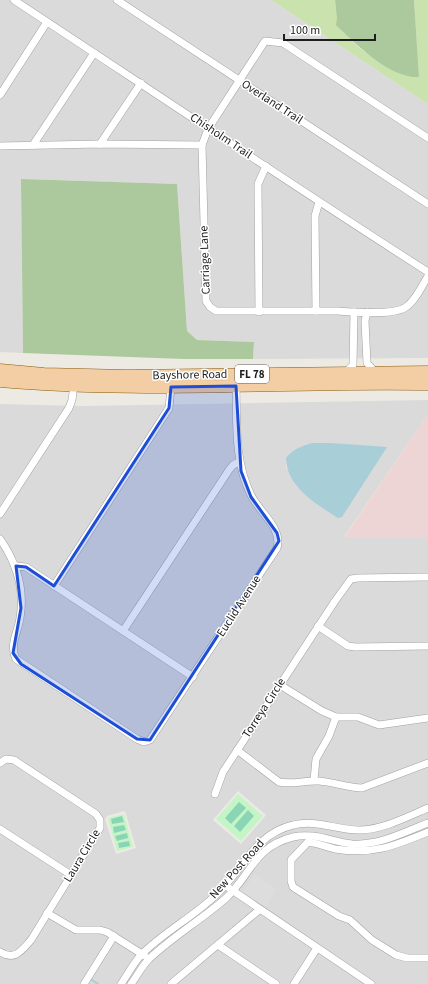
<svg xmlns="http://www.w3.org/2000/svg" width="428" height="984" viewBox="0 0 428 984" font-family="'Source Sans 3',sans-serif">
<rect width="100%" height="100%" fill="#edeae4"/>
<g fill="#dbdada" fill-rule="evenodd">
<polygon points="0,0 271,0 428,104 428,358 253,359 254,342 197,340 187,331 177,184 21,179 23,353 0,352"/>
<path d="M 428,400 L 428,414 L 344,537 L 428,538 L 428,984 L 0,984 L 0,404 L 82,406 ZM 312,443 L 332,443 L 386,448 L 325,510 L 301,490 L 286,467 L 286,458 ZM 238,791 L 266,815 L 241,844 L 213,820 ZM 125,811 L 136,848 L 116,854 L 105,819 L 107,816 Z"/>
</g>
<polygon fill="#edd5d5" points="428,414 428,538 344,538"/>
<path fill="#cae3ae" d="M 271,0 L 335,0 C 338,48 381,62 419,77 L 414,0 L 428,0 L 428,104 Z"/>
<g fill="#abc99d">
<path d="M 335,0 L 414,0 L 419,77 C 390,79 356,44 336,25 L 337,18 Z"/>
<polygon points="21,179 177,184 187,331 197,340 254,342 253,359 184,359 23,353"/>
</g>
<g fill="#c5f4c7">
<polygon points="238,794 263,816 241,841 216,819"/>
<polygon points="124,814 133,847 117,851 108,818"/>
</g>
<g fill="#89d5b6">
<polygon points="239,802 246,808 231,824 225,818"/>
<polygon points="248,810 254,816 240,832 234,826"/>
<polygon points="122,816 124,822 112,824 111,819"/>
<polygon points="124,825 126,830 114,833 113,827"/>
<polygon points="127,833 128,838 117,841 115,836"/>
<polygon points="129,841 130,846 119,848 118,843"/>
</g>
<polygon fill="#ddd" points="255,874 277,889 266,907 243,891"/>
<path fill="#a8ced7" d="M 312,443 L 332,443 L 387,447 L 342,517 L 338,518 C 316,504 286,486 286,458 C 293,449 302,446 312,443 Z"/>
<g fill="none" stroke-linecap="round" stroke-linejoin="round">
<polyline stroke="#a8ced7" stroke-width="2" points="92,980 98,984"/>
<g stroke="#a1a1a1" stroke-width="8">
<g id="street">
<path d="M 14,0 C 152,91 289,183 428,272"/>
<polyline points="117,0 428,204"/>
<polyline points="0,95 47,22"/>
<path d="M 428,138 L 283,43 L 265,41 L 208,129 L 202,145 L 206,301 L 210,307 L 216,311 L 338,311 C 354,312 393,316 406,307 C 416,300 422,286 428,276"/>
<polyline points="100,144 141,83"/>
<polyline points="33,145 94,53"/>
<polyline points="0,146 100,144 202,145"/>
<polyline points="316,311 315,216 319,202"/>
<polyline points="259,312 258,184 266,166"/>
<polyline points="367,312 365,321 367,363 376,373"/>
<polyline points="345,373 353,365 354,312"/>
<polyline points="0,514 69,408 72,400 74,385"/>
<path d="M 0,539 C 16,562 25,589 20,618 C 18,632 9,645 16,659 L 137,739 L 144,742 L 150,740 L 277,548 C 283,528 259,512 251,495 C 234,461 237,423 236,386"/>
<polyline points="16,566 26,567 193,677"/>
<polyline points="54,586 169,408 171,387"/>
<polyline points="318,626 348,646 355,647 428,646"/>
<polyline points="123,631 229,470 233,465 239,462"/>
<polyline points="280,685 322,711 336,717 358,717 379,725 428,718"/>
<path d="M 237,750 L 279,782 C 292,785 306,780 319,781 C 334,782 347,788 362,788 L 428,763"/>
<path d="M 0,763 L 6,759 L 14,760 L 96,814 L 100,820 L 100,828 L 31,940 C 21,951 15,961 0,952"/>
<polyline points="314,780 316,759 329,736 336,717"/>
<polyline points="215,794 223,772 335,601 351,579 358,578 428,577"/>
<polyline points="0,829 71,875"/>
<path d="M 428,832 C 394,846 373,855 335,849 C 326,847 317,843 308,842 L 291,860 L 291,881 L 293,887 L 339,916 L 350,920 L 372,940 L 396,955 L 407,958 L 428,958"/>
<polyline points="229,888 371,984"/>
<polyline points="47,913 76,930 100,930 107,932 145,956"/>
<polyline points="218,945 276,984"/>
<polyline points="84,984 114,936"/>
<path d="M 121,984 C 128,974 134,962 142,954 C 165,931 195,916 218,893 C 243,869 255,834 293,825 C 316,819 336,830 359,830 C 382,830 407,817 428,808"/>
<path d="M 131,984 C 137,976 142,966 149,959 C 172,937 201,920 225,899 C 251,876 253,847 293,837 C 314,832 332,842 352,844 C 379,846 404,832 428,823"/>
<polyline points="171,984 259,910"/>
<polyline points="294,984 317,948"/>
</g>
</g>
<g stroke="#895c0e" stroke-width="13">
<g id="primary">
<polyline points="0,370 44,374 128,376 428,372"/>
<path d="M 0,381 C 142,394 285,381 428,384"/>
</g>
</g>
<use href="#street" stroke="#fff" stroke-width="7"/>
<use href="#primary" stroke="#f3cea4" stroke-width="12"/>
</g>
<path fill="#1d4ed8" fill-opacity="0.2" stroke="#1d4ed8" stroke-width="3" stroke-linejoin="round" d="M 236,386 L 241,471 L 251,497 L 277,533 L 279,541 L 150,740 L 137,739 L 21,664 L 13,653 L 21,608 L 16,566 L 26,567 L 54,586 L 169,408 L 171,387 Z"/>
<g text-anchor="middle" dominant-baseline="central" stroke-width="3" stroke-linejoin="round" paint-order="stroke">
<rect fill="#fff" stroke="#616161" stroke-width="1" x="235" y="365" width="34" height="18" rx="3"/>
<g font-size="11" font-weight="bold" fill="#1d1d1d">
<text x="252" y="374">FL 78</text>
</g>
<g font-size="12" fill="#1d1d1d" stroke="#fff">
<text transform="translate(272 102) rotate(33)">Overland Trail</text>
<text transform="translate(221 136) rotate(34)">Chisholm Trail</text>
<text transform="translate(205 260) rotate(-92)">Carriage Lane</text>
<text transform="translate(190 375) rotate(-1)">Bayshore Road</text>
<text transform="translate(239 606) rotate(-57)">Euclid Avenue</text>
<text transform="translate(264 708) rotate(-57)">Torreya Circle</text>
<text transform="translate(82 856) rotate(-59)">Laura Circle</text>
<text transform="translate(237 869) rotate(-48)">New Post Road</text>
</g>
</g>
<path d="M284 34v6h91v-6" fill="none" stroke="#1d1d1d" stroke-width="2"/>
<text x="290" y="34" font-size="12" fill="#1d1d1d" stroke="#ffffff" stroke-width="3" paint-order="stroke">100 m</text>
</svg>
